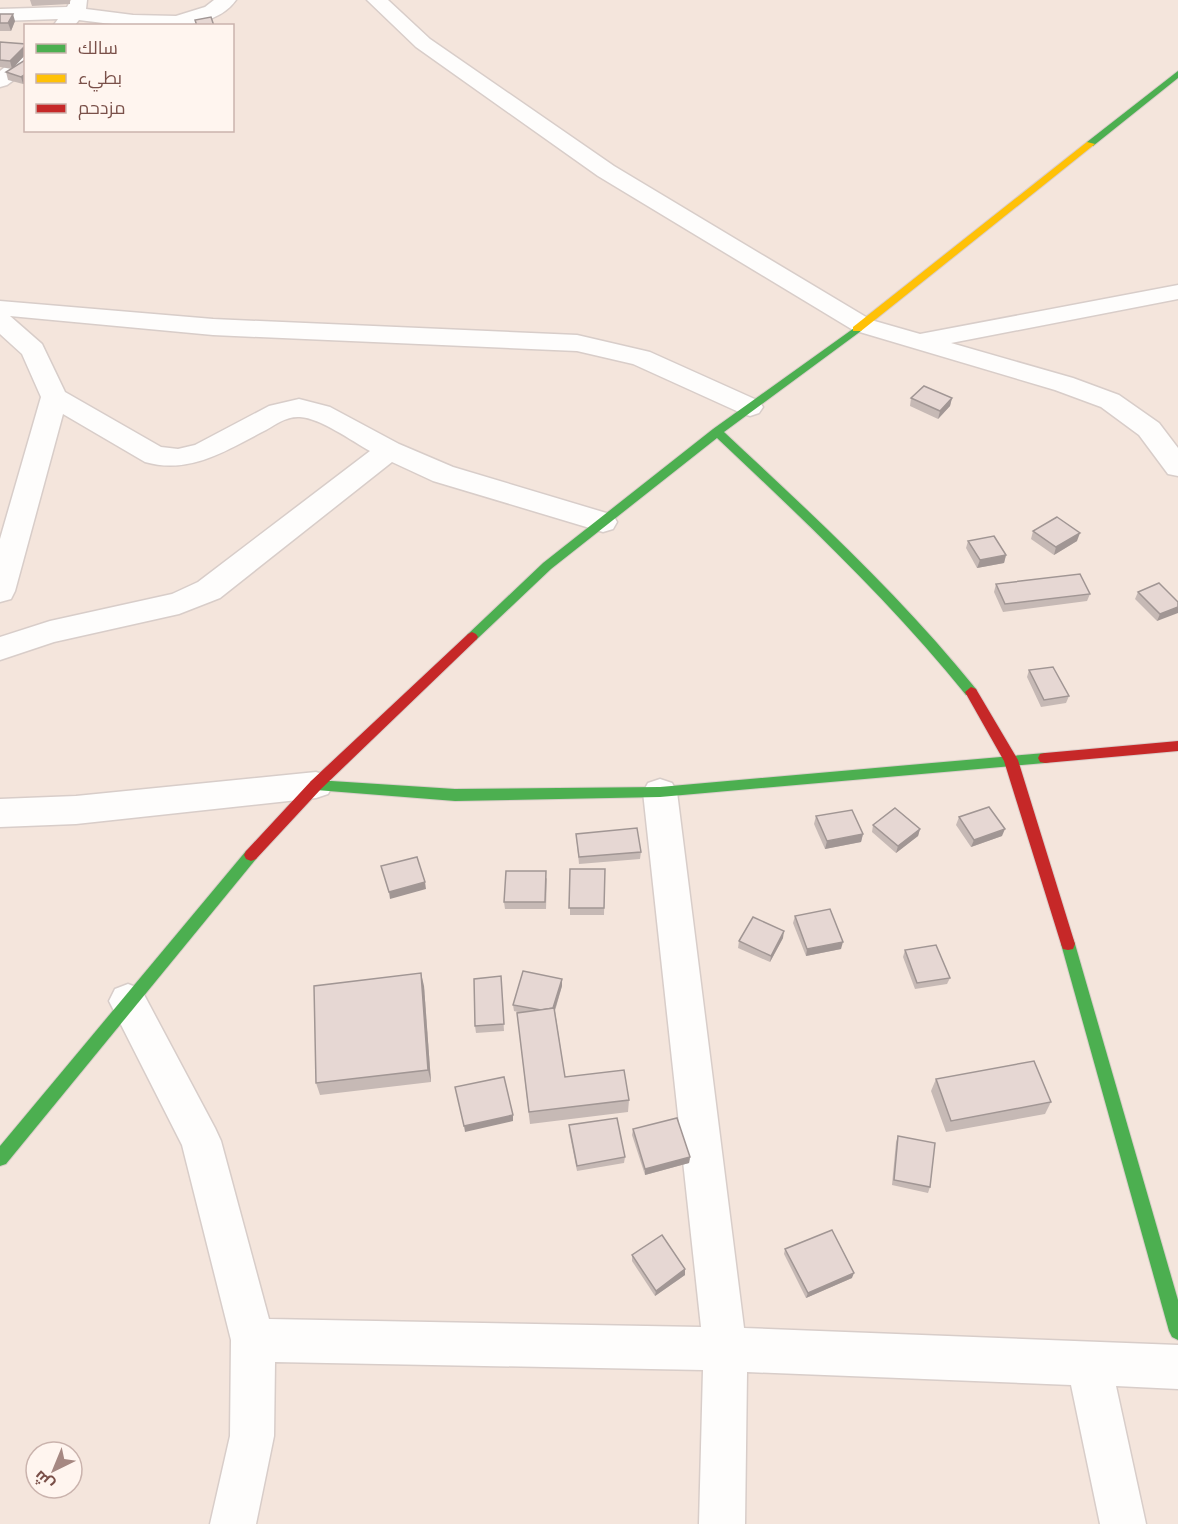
<svg xmlns="http://www.w3.org/2000/svg" width="1178" height="1524" viewBox="0 0 1178 1524" font-family="Ubuntu,Cairo,sans-serif">
<rect width="100%" height="100%" fill="#f9f1ec"/>
<path fill="#f4e5dc" fill-rule="evenodd" d="M 0,0 L 1178,0 L 1178,1524 L 0,1524 ZM 26,26 L 232,26 L 232,130 L 26,130 ZM 36,1452 L 72,1452 L 72,1488 L 36,1488 Z"/>
<g fill="none" stroke-linecap="round" stroke-linejoin="round">
<g stroke="#d8cdc9" stroke-width="3">
<g id="street">
<path d="M 71,0 L 87,0 L 86,9 L 133,15 L 176,16 L 205,7 L 214,0 L 236,0 C 208,40 121,25 79,20 L 74,26 L 53,26 L 58,19 L 0,21 L 0,9 L 67,7 Z"/>
<polygon points="367,0 388,0 430,39 614,166 871,320 920,334 1178,285 1178,299 951,343 1073,378 1119,395 1159,423 1178,448 1178,476 1168,474 1139,435 1101,407 1055,390 853,330 598,176 416,47"/>
<polygon points="26,54 26,71 7,85 0,87 0,71 19,56"/>
<path d="M 0,301 L 213,319 L 577,335 L 650,352 L 759,401 L 763,407 L 759,413 L 750,416 L 741,413 L 633,364 L 577,351 L 213,335 L 10,316 L 42,344 L 65,392 L 161,447 L 178,449 L 195,445 L 269,406 L 299,399 L 330,407 L 399,444 L 453,467 L 613,515 L 617,522 L 613,529 L 603,532 L 433,481 L 392,462 L 220,598 L 179,614 L 54,642 L 0,660 L 0,637 L 50,621 L 172,594 L 198,582 L 370,451 C 352,441 320,418 300,417 C 287,416 276,424 266,430 C 227,450 190,475 145,462 L 63,414 L 15,591 L 11,599 L 0,602 L 0,539 L 41,397 L 22,354 L 0,334 Z"/>
<polygon points="316,772 328,776 333,785 328,794 316,798 76,824 0,827 0,799 76,796"/>
<polygon points="660,779 672,783 677,792 744,1328 1178,1345 1178,1389 1116,1386 1146,1524 1100,1524 1071,1385 747,1372 745,1524 699,1524 703,1370 275,1362 274,1436 256,1524 210,1524 230,1436 231,1340 182,1145 109,1001 115,989 128,984 141,989 215,1128 221,1141 269,1319 701,1327 643,792 648,783"/>
</g>
</g>
<g stroke="#daceca" stroke-width="2">
<g id="fast">
<polygon points="1178,71 1178,78 1093,146 1087,146 1087,142"/>
<path d="M 857,326 L 862,329 L 861,331 L 724,432 C 812,514 900,595 976,689 L 977,692 L 976,695 L 966,695 C 891,602 804,520 717,438 L 551,569 L 476,640 L 468,640 L 466,637 L 468,634 L 543,563 L 713,429 Z"/>
<polygon points="1045,753 1050,754 1052,758 1050,762 1045,763 660,797 455,801 316,790 311,789 309,785 311,781 316,780 455,789 660,787"/>
<polygon points="251,849 256,851 258,855 256,859 6,1164 0,1166 0,1146 246,851"/>
<polygon points="1068,938 1073,939 1075,944 1178,1300 1178,1340 1172,1337 1169,1331 1061,944 1063,939"/>
</g>
</g>
<g stroke="#daceca" stroke-width="2">
<polygon id="slow" points="1087,142 1095,144 861,331 853,331 853,327"/>
</g>
<g stroke="#daceca" stroke-width="2">
<g id="jam">
<polygon points="472,632 476,634 478,637 476,640 321,789 256,859 251,861 246,859 244,855 246,851 311,781 468,634"/>
<polygon points="971,687 976,689 1018,760 1075,944 1073,949 1068,950 1063,949 1061,944 1004,761 965,692"/>
<polygon points="1178,741 1178,751 1045,763 1040,762 1038,758 1040,754 1045,753"/>
</g>
</g>
<use href="#street" fill="#fefdfc" fill-rule="evenodd"/>
<use href="#fast" fill="#4caf50" fill-rule="evenodd"/>
<use href="#slow" fill="#ffc107" fill-rule="evenodd"/>
<use href="#jam" fill="#c62828" fill-rule="evenodd"/>
</g>
<g fill="#c6b9b5">
<polygon points="30,0 70,0 70,4 32,6"/>
<polygon points="0,14 15,21 11,31 0,31"/>
<polygon points="0,42 26,44 26,54 14,67 26,60 26,83 23,84 8,80 6,72 12,69 0,67"/>
<polygon points="911,398 952,398 950,406 938,419 910,406"/>
<polygon points="1033,531 1077,541 1054,555 1031,539"/>
<polygon points="968,541 1006,555 1004,563 977,568 966,548"/>
<polygon points="996,584 1090,594 1087,601 1003,612 994,592"/>
<polygon points="1138,592 1178,602 1157,621 1135,599"/>
<polygon points="1029,670 1069,696 1066,703 1041,707 1027,677"/>
<polygon points="816,816 863,834 861,842 825,849 814,824"/>
<polygon points="959,817 1002,836 971,847 956,825"/>
<polygon points="873,825 920,829 918,836 896,853 872,832"/>
<polygon points="576,834 641,852 640,859 579,864"/>
<polygon points="570,869 605,869 604,915 570,915"/>
<polygon points="547,878 546,909 505,909 504,902"/>
<polygon points="795,916 841,949 806,956 793,923"/>
<polygon points="783,938 770,962 738,948 739,941"/>
<polygon points="905,950 950,978 947,984 915,989 903,957"/>
<polygon points="501,976 504,1031 476,1033 475,1026"/>
<polygon points="424,986 431,1082 320,1095 316,1083"/>
<polygon points="562,986 555,1011 565,1077 629,1100 628,1112 530,1124 517,1013 521,1013 514,1011 513,1005"/>
<polygon points="936,1079 1051,1102 1045,1114 946,1132 931,1091"/>
<polygon points="569,1125 625,1157 624,1163 577,1171 569,1131"/>
<polygon points="633,1129 690,1157 689,1163 645,1175 632,1135"/>
<polygon points="898,1136 930,1187 928,1193 892,1185 896,1142"/>
<polygon points="785,1249 852,1278 806,1298 784,1254"/>
<polygon points="632,1255 685,1275 655,1296 632,1261"/>
</g>
<g fill="#a19694">
<polygon points="13,14 15,21 11,31 8,23"/>
<polygon points="26,45 26,54 12,69 10,61"/>
<polygon points="26,74 26,83 23,84 21,77"/>
<polygon points="952,398 950,406 938,419 940,411"/>
<polygon points="1080,533 1077,541 1054,555 1056,547"/>
<polygon points="1006,555 1004,563 977,568 980,560"/>
<polygon points="1178,607 1178,613 1157,621 1160,614"/>
<polygon points="920,829 918,836 896,853 898,846"/>
<polygon points="1005,829 1002,836 971,847 974,840"/>
<polygon points="863,834 861,842 825,849 827,841"/>
<polygon points="425,882 426,889 390,899 389,892"/>
<polygon points="784,931 783,938 770,962 771,956"/>
<polygon points="843,942 841,949 806,956 807,949"/>
<polygon points="421,973 424,986 431,1082 428,1070"/>
<polygon points="562,979 562,986 552,1019 552,1012"/>
<polygon points="513,1115 513,1121 465,1132 464,1126"/>
<polygon points="690,1157 689,1163 645,1175 645,1169"/>
<polygon points="685,1269 685,1275 655,1296 656,1291"/>
<polygon points="854,1273 852,1278 806,1298 808,1293"/>
</g>
<g fill="#e6d7d3" stroke="#a19694" stroke-width="1.5">
<polygon points="0,14 13,14 8,23 0,23"/>
<polygon points="211,17 214,26 197,26 195,20"/>
<polygon points="0,42 26,44 26,45 10,61 0,60"/>
<polygon points="25,60 26,74 21,77 6,72"/>
<polygon points="924,386 952,398 940,411 911,398"/>
<polygon points="1057,517 1080,533 1056,547 1033,531"/>
<polygon points="994,536 1006,555 980,560 968,541"/>
<polygon points="1080,574 1090,594 1005,604 996,584"/>
<polygon points="1159,583 1178,602 1178,607 1160,614 1138,592"/>
<polygon points="1053,667 1069,696 1044,700 1029,670"/>
<polygon points="989,807 1005,829 974,840 959,817"/>
<polygon points="895,808 920,829 898,846 873,825"/>
<polygon points="852,810 863,834 827,841 816,816"/>
<polygon points="637,828 641,852 579,857 576,834"/>
<polygon points="417,857 425,882 389,892 381,866"/>
<polygon points="570,869 605,869 604,908 569,908"/>
<polygon points="506,871 546,871 545,902 504,902"/>
<polygon points="830,909 843,942 807,949 795,916"/>
<polygon points="753,917 784,931 771,956 739,941"/>
<polygon points="936,945 950,978 917,983 905,950"/>
<polygon points="523,971 562,979 553,1008 541,1010 513,1005"/>
<polygon points="421,973 428,1070 316,1083 314,986"/>
<polygon points="501,976 504,1024 475,1026 474,979"/>
<polygon points="554,1008 565,1077 624,1070 629,1100 529,1112 517,1013"/>
<polygon points="1034,1061 1051,1102 951,1121 936,1079"/>
<polygon points="504,1077 513,1115 464,1126 455,1087"/>
<polygon points="617,1118 625,1157 577,1166 569,1125"/>
<polygon points="677,1118 690,1157 645,1169 633,1129"/>
<polygon points="898,1136 935,1143 930,1187 894,1180"/>
<polygon points="832,1230 854,1273 808,1293 785,1249"/>
<polygon points="662,1235 685,1269 656,1291 632,1255"/>
</g>
<rect x="24" y="24" width="210" height="108" fill="#fff5ef" stroke="#cab3ad" stroke-width="1.5"/>
<rect x="36" y="44" width="30" height="9" fill="#4caf50" stroke="#cab3ad" stroke-width="1.5"/>
<text x="78" y="54" font-size="18" fill="#7a5049">سالك</text>
<rect x="36" y="74" width="30" height="9" fill="#ffc107" stroke="#cab3ad" stroke-width="1.5"/>
<text x="78" y="84" font-size="18" fill="#7a5049">بطيء</text>
<rect x="36" y="104" width="30" height="9" fill="#c62828" stroke="#cab3ad" stroke-width="1.5"/>
<text x="78" y="114" font-size="18" fill="#7a5049">مزدحم</text>
<g transform="translate(54 1470) rotate(223)"><circle r="28" fill="#fff5ef" stroke="#cab3ad" stroke-width="1.5"/>
<path d="M0-4.5L10 22L0 15L-10 22Z" fill="#a68882"/>
<text y="-9" font-size="16" font-weight="bold" text-anchor="middle" fill="#7a5049">ش</text>
</g>
</svg>
